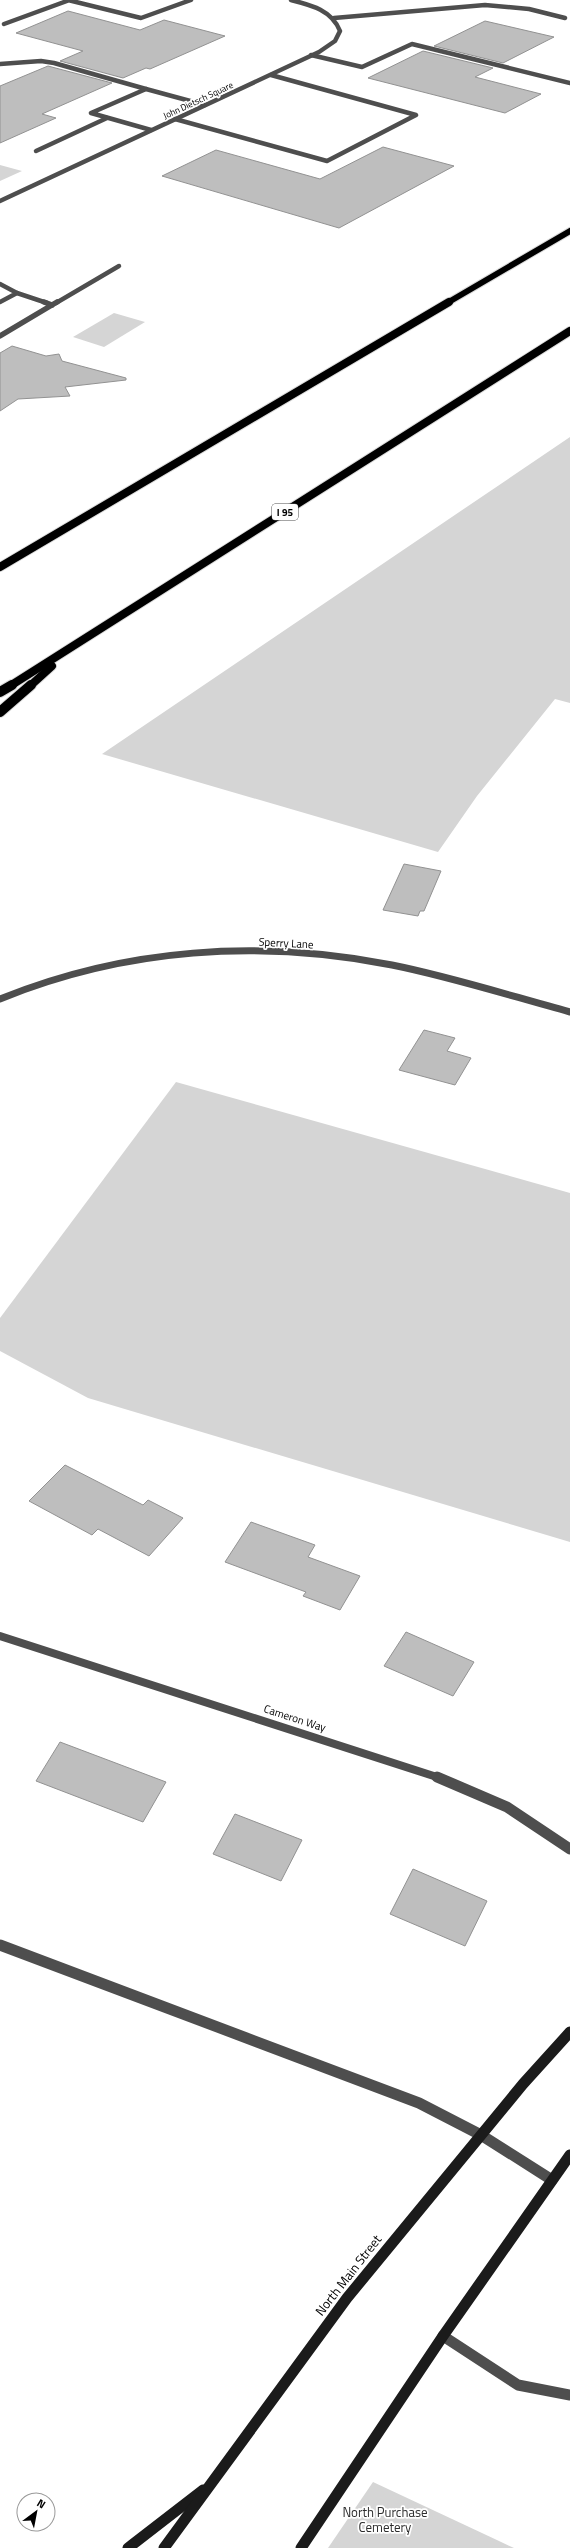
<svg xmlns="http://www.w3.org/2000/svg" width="570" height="2548" viewBox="0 0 570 2548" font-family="'Titillium Web',sans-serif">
<rect width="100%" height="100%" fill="#fff"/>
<g fill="#d5d5d5">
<polygon points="0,165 22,171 0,181"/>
<polygon points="114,313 145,322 104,347 73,337"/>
<polygon points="570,437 570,703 555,699 477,796 438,852 102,754"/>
<polygon points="176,1082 570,1193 570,1542 88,1398 0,1351 0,1318"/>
<polygon points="373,2482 514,2548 328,2548"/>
</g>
<g fill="#bebebe" stroke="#929292">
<polygon points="68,11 140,30 164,20 225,36 150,69 146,68 123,78 60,61 83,51 16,33"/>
<polygon points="485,21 554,37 503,63 434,46"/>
<polygon points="423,51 493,68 475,77 541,94 505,113 368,78"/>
<polygon points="48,66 112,83 42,114 56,118 0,143 0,86"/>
<polygon points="383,147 454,166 339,228 162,176 216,150 320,179"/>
<polygon points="12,346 46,356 59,354 62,361 126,378 126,380 65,387 70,396 18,399 0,411 0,353"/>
<polygon points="404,864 441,871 424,911 420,911 418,916 383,910"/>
<polygon points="424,1030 455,1038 447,1051 471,1058 455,1085 399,1070"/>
<polygon points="65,1465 143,1505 148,1500 183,1518 149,1556 98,1529 92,1535 29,1501"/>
<polygon points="251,1522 315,1545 308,1557 360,1576 340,1610 303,1596 306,1592 225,1562"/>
<polygon points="406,1632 474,1662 453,1696 384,1666"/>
<polygon points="60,1742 166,1782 143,1822 36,1781"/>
<polygon points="235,1814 302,1840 281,1881 213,1854"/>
<polygon points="413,1869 487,1901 465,1946 390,1914"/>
</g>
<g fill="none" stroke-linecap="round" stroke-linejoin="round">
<g stroke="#dbdbdb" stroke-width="8">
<polyline id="motorway-far2" points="447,303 570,231"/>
</g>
<g stroke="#dbdbdb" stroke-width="10">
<g id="motorway-far1">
<polyline points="0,567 449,302"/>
<polyline points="10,686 570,331"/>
<polyline points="30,686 52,666"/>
</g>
</g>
<g stroke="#dbdbdb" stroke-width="12">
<g id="motorway">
<polyline points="0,692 12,685"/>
<polyline points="0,712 31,685"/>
</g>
</g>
<g stroke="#4e4e4e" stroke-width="4.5">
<polyline points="68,0 141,18 191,0"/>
<polyline points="334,18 485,5 529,9 565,18"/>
<polyline points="4,24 67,1"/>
<polyline points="311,55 362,67 412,44 570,83"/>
<polyline points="0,64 41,61 54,63 146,89 91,113 151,130"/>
<polyline points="146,89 205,105"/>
<polyline points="175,119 327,161 416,115 271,75"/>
<polyline points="36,151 107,118"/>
<polyline points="0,284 17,293 0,302"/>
<polyline points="17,293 47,303"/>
<polyline points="56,303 119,266"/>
</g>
<g stroke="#4e4e4e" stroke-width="5.5">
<polyline points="44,302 52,305"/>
<polyline points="0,336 57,302"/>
</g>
<g stroke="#4e4e4e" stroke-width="11">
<polyline points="0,1945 419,2103 481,2135 552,2180"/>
<polyline points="443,2336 518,2385 570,2395"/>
</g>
<path stroke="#4e4e4e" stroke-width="4.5" d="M 0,201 L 319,52 L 335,41 L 340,31 C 332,10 311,5 291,0"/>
<path stroke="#4e4e4e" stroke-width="7" d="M 0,999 C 125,948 259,939 392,965 C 452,977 511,996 570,1012"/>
<polyline stroke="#4e4e4e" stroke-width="8" points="0,1636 440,1778"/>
<polyline stroke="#4e4e4e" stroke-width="11" points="437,1777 507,1807 570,1849"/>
<g stroke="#1b1b1b" stroke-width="11">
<polyline points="128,2548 203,2490"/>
<polyline points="164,2548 347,2298 523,2084 570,2032"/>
<polyline points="301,2548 443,2336 570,2155"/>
</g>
<use href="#motorway-far2" stroke="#000" stroke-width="6"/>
<use href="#motorway-far1" stroke="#000" stroke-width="8"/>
<use href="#motorway" stroke="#000" stroke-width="10"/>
</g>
<g text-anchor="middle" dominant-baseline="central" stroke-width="3.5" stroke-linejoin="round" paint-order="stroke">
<g font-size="9" fill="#000" stroke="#fff">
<text transform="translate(198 100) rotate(-25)">John Dietsch Square</text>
</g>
<rect fill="#fff" stroke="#4c4c4c" stroke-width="1" x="272" y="504" width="26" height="16" rx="3"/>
<g font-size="10" font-weight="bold" fill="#000">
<text x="285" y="512">I 95</text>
</g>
<g font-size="11" fill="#000" stroke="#fff">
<text transform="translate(286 943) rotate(3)">Sperry Lane</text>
<text transform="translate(295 1718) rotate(18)">Cameron Way</text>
</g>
<g font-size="13" fill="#000" stroke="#fff">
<text transform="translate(348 2275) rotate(-52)">North Main Street</text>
</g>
<g font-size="13" fill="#2c2c2c" stroke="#fff">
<text x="385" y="2512">North Purchase<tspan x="385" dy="15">Cemetery</tspan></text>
</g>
</g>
<g transform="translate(36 2512) rotate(32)"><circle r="19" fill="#ffffff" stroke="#999999"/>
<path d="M0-3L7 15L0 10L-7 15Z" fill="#000000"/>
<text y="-6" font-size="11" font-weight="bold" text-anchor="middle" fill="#000000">N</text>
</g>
</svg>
